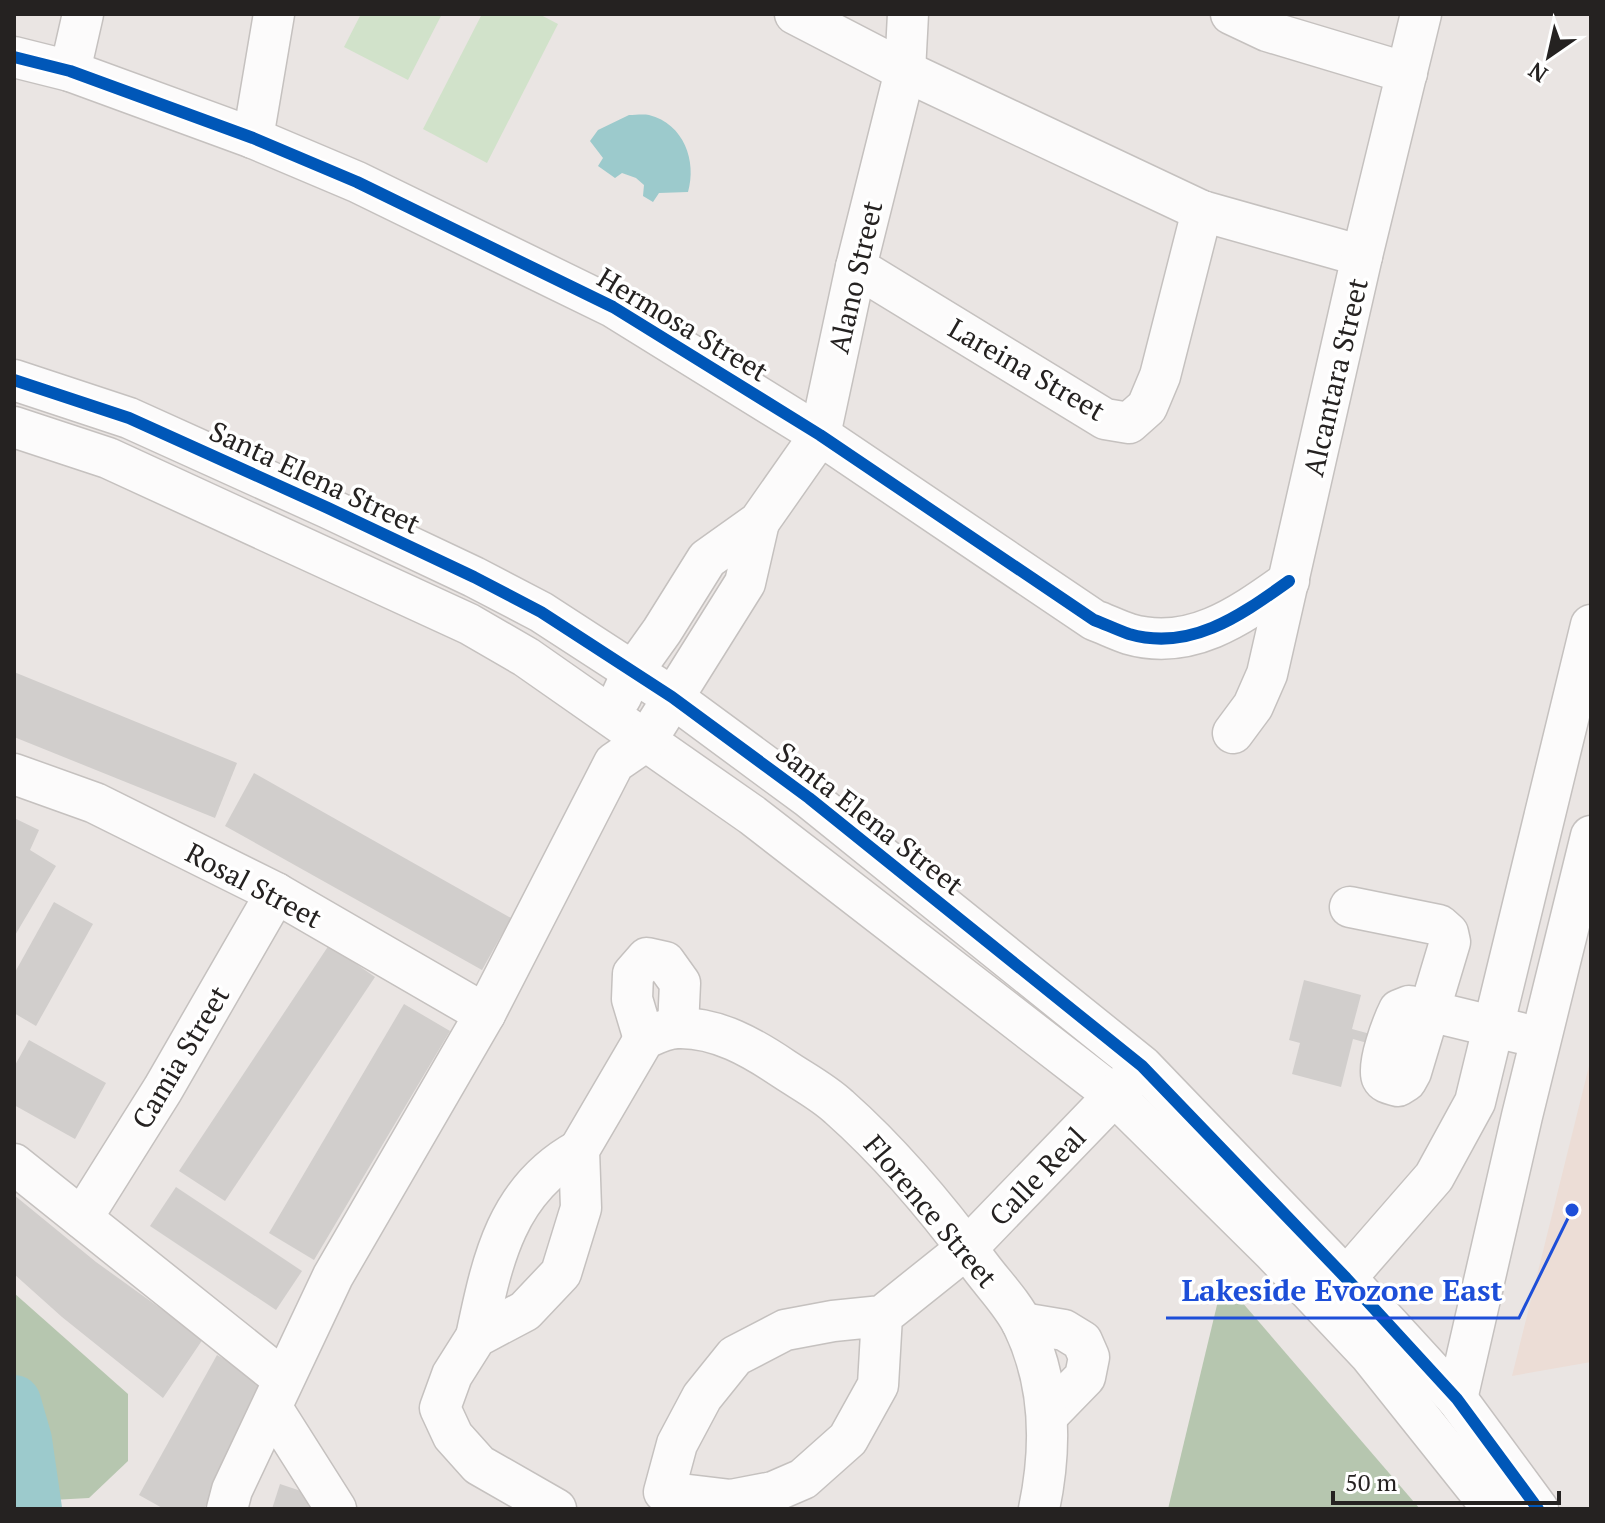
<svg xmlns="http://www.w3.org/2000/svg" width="1605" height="1523" viewBox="0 0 1605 1523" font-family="'PT Serif',serif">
<rect width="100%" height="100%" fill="#eae5e3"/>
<polygon fill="#ecddd6" points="1591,1058 1591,1362 1512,1376"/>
<g fill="#d1e2ca">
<polygon points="361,14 442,14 408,80 344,47"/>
<polygon points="482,14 539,14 558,24 487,163 423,129"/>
</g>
<g fill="#b6c6af">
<polygon points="1223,1280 1420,1509 1168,1509"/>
<polygon points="14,1293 128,1394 128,1461 89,1498 52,1500 14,1447"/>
</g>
<path fill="#9ccacc" d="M 629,115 C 635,115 643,114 649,115 C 684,124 697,161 688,192 L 659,193 L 653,202 L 643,196 L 644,185 L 636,178 L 622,173 L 615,178 L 598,166 L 603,158 L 590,141 L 598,130 Z"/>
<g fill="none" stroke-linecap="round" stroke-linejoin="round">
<polyline stroke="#9ccacc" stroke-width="54" points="14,1402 25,1440 35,1509"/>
</g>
<g fill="#d1cecc">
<polygon points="14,672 237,763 215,818 14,737"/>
<polygon points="254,773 511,918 482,970 225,826"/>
<polygon points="14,818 39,830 30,850 56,866 14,937"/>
<polygon points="54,902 93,924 36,1026 14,1013 14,974"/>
<polygon points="329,945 375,977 225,1201 179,1171"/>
<polygon points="1304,980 1361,995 1352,1029 1374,1035 1371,1044 1353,1039 1341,1087 1292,1074 1300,1043 1289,1040"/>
<polygon points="404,1004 450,1031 314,1260 269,1233"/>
<polygon points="29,1040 106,1083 75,1139 14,1105 14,1067"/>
<polygon points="176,1187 302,1271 276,1310 150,1226"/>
<polygon points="14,1195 96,1262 203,1339 163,1398 62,1317 14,1274"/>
<polygon points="217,1355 272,1386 204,1509 164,1509 139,1495"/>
<polygon points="280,1484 316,1496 312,1509 272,1509"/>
</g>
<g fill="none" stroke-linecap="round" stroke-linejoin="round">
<g stroke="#c5c1bf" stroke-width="43">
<g id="minor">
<polyline points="795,14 905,71 1202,211 1362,256"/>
<polyline points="1231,14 1267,31 1407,73"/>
<path d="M 14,57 L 70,71 L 253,138 L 357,182 L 613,307 L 820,435 L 1094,620 C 1105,624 1117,630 1129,634 C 1191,652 1241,615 1289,581"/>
<polyline points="70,71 83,14"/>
<polyline points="253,138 274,14"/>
<polyline points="856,267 1105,419 1129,423 1147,407 1160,376 1202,211"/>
<polyline points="14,380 129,418 328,508 474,577 541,612 672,697 809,798 1142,1066 1346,1278 1457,1399 1538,1509"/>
<polyline points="14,427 108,458 469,624 526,657 752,815 1115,1096 1273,1252 1370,1355 1493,1509"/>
<polyline points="621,697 632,673 662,631 707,559 759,522 820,435 856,267 905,71 908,14"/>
<polyline points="1233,733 1253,706 1267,674 1362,256 1421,14"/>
<polyline points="14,774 95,803 276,893 485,1014"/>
<path d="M 1350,907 L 1439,925 L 1448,933 L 1450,942 L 1411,1072 L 1406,1081 L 1398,1086 C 1392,1084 1385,1084 1382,1078 C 1376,1066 1393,1022 1399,1010 L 1409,1006 L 1520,1033"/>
<polyline points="644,1039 632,999 633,974 647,958 665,962 680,983 678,1028"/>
<polyline points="14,1164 283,1379"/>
<polyline points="82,1218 163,1089 276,893"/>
<polyline points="1346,1278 1434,1177 1475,1102 1591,625"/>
<polyline points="882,1316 878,1385 848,1439 803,1479 773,1492 731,1500 664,1492 677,1444 702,1397 735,1356 785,1330 833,1321 882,1316 967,1248 1133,1076"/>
<polyline points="1022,1323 1064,1330 1082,1341 1089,1357 1085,1377 1048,1415"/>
<path d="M 476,1337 C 492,1261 506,1190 579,1150"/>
<polyline points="1457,1399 1522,1116 1591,836"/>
<polyline points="272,1408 336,1509"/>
<polyline points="227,1509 232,1490 333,1276 485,1014 614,763 646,741 745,583 759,522"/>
<path d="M 556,1509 L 479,1465 L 453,1436 L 440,1408 L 452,1375 L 476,1337 L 525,1311 L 561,1273 L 581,1208 L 579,1150 L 644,1039 C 655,1034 666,1028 678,1028 C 717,1027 753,1048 784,1069 C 802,1081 823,1092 839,1107 C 892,1154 938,1209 980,1266 C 994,1285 1013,1304 1023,1325 C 1051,1383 1052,1447 1039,1509"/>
</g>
</g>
<use href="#minor" stroke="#fcfbfb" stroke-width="40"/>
<g stroke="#fff" stroke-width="17">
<g id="cycleway">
<path d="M 14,57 L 70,71 L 253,138 L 357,182 L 613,307 L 820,435 L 1094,620 C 1105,624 1117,630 1129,634 C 1191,652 1241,615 1289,581"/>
<polyline points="14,380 129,418 328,508 474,577 541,612 672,697 809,798 1142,1066 1346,1278 1457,1399 1538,1509"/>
</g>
</g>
<use href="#cycleway" stroke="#0057b8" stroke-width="12"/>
</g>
<g text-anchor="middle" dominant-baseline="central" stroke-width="7" stroke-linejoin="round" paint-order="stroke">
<g font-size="28" fill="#252221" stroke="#fff">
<text transform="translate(855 277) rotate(-77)">Alano Street</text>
<text transform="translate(683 324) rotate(31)">Hermosa Street</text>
<text transform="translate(1027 369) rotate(30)">Lareina Street</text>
<text transform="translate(1335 377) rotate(-77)">Alcantara Street</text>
<text transform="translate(315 477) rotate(25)">Santa Elena Street</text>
<text transform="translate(870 818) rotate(38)">Santa Elena Street</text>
<text transform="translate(254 885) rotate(28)">Rosal Street</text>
<text transform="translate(180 1057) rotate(-59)">Camia Street</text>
<text transform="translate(1037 1176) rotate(-46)">Calle Real</text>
<text transform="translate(931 1211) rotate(50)">Florence Street</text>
</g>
</g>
<path fill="none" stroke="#1d4ed8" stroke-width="3" d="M1572 1210L1519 1318H1166"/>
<circle fill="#1d4ed8" stroke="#fff" stroke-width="3" cx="1572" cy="1210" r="8"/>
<g font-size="30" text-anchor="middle" font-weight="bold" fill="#1d4ed8" stroke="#fff" stroke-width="7" stroke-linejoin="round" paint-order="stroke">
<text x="1342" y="1301">Lakeside Evozone East</text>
</g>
<rect width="1605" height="1523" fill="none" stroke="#252221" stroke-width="32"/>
<g transform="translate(1549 56) rotate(214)" stroke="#ffffff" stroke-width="6" paint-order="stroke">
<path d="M0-6L14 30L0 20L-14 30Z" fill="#252221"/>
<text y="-12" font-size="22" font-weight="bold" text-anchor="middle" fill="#252221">N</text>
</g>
<path d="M1333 1491v12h226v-12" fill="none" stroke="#252221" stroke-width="4"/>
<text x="1345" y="1491" font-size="24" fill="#252221" stroke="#ffffff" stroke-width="6" paint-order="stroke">50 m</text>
</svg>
